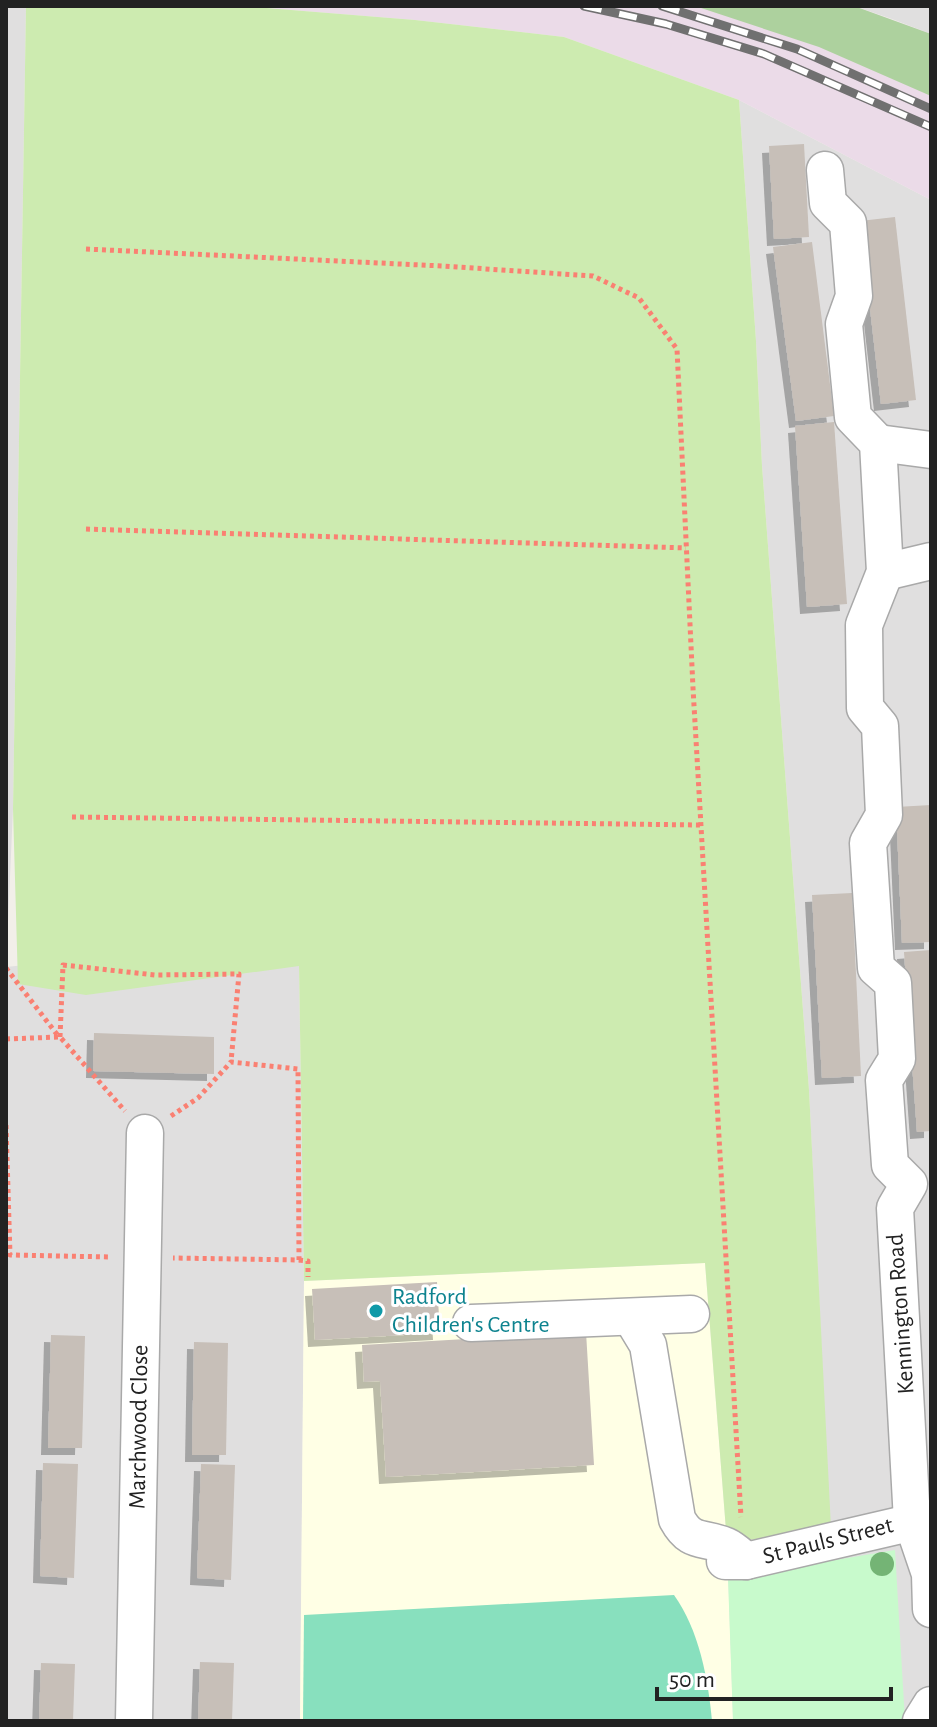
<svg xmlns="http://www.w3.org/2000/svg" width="937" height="1727" viewBox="0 0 937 1727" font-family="'Alegreya Sans',sans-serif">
<defs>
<filter id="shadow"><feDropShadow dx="-7" dy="7" stdDeviation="0" flood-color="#0004"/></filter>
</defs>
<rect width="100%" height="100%" fill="#f2efe9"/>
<g fill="#e0dfdf">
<polygon points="6,6 26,6 13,809 6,967 63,961 299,966 304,1281 300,1721 6,1721"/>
<polygon points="854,6 931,6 931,34 892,19"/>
<polygon points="739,100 931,200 931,1721 733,1721 727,1543 830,1528 809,1090 762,466 756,341"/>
</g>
<polygon fill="#ebdbe8" points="241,6 854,6 931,34 931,200 739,100 564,37 415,20"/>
<polygon fill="#ffffe5" points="705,1263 727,1543 733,1721 300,1721 304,1281"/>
<polygon fill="#cdebb0" points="26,6 241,6 415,20 564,37 739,100 756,341 762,466 809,1090 831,1528 727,1543 705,1263 304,1281 299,966 86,995 18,984 13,809"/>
<polygon fill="#add19e" points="695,6 854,6 931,34 931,96 819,47"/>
<polygon fill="#c8facc" points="895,1550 905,1721 733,1721 728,1578"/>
<path fill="#88e0be" d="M 674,1595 C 699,1630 708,1678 712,1721 L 303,1721 L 304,1615 Z"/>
<g fill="#c7bfb8" filter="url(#shadow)">
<polygon points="804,144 809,237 774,239 769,146"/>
<polygon points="895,217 916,400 881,404 860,221"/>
<polygon points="812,242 834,416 796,421 773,247"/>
<polygon points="834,422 847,604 807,607 795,426"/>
<polygon points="931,805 931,942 902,943 896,807"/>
<polygon points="852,893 861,1076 822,1078 812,895"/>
<polygon points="931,950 931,1131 917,1132 904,952"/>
<polygon points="94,1033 214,1037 214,1074 93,1071"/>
<polygon points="437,1282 440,1333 315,1340 312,1289"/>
<polygon points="586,1332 594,1465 386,1477 380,1381 364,1382 362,1345"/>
<polygon points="51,1335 85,1336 82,1448 48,1448"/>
<polygon points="194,1342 228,1343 226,1455 192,1455"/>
<polygon points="43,1463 78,1464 74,1578 40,1576"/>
<polygon points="201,1464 235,1465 231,1580 197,1578"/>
<polygon points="200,1662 234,1663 232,1721 198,1721"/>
<polygon points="41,1663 75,1664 73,1721 39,1721"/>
</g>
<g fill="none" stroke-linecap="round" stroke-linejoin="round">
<g stroke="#a9a9a9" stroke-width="39">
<g id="minor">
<polyline points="825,170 828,203 848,223 854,296 844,324 853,417 878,443 885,572 864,625 865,708 880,726 884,815 868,843 876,968 893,983 897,1059 884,1080 890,1165 909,1184 895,1208 912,1521 930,1574 931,1609"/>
<polyline points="878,443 931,450"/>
<polyline points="885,572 931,561"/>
<path d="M 631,1317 L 648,1345 L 677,1519 C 691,1545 703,1536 726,1546 C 733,1549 740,1556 746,1561"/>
<polyline points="471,1323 691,1314"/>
<polyline points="725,1561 746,1561 931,1518"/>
<polyline points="134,1721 145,1133"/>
<polyline points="921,1721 931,1705"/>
</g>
</g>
<g stroke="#fa8072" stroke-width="5" stroke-dasharray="4 4" stroke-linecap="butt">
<polyline points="86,249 442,266 593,276 639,298 677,349 693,688 741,1517"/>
<polyline points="86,529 686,548"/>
<polyline points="72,817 701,825"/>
<polyline points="6,968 59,1037"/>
<polyline points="60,1037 63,965 155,975 239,974 231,1062"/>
<polyline points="6,1039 60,1037 125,1111"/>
<polyline points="171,1116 198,1098 231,1062 298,1069 299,1260 173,1258"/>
<polyline points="6,1125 10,1255 111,1257"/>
<polyline points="299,1260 308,1261 308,1277"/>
</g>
<use href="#minor" stroke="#fff" stroke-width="36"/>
<g stroke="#707070" stroke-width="9">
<g id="rail">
<polyline points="584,6 666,24 764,54 931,127"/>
<polyline points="662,6 797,49 931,109"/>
</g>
</g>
<use href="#rail" stroke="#fff" stroke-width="6" stroke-dasharray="18" stroke-linecap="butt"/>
</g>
<circle fill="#74b475" cx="882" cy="1564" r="12"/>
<circle fill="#0f9aa8" stroke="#fff" stroke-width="3" cx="376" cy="1311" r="8"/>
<g text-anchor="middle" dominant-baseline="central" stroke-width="6" stroke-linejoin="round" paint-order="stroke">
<g font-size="24" fill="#0d838f" stroke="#fff" text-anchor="start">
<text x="392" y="1297">Radford<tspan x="392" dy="28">Children's Centre</tspan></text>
</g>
<g font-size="24" fill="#222" stroke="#fff">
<text transform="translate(901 1314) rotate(-94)">Kennington Road</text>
<text transform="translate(139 1427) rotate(-89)">Marchwood Close</text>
<text transform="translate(828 1541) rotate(-14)">St Pauls Street</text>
</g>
</g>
<rect width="937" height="1727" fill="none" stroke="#222222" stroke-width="16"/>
<path d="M657 1687v12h234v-12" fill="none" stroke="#222222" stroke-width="4"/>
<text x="669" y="1687" font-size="24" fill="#222222" stroke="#ffffff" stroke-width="6" paint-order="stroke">50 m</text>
</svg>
